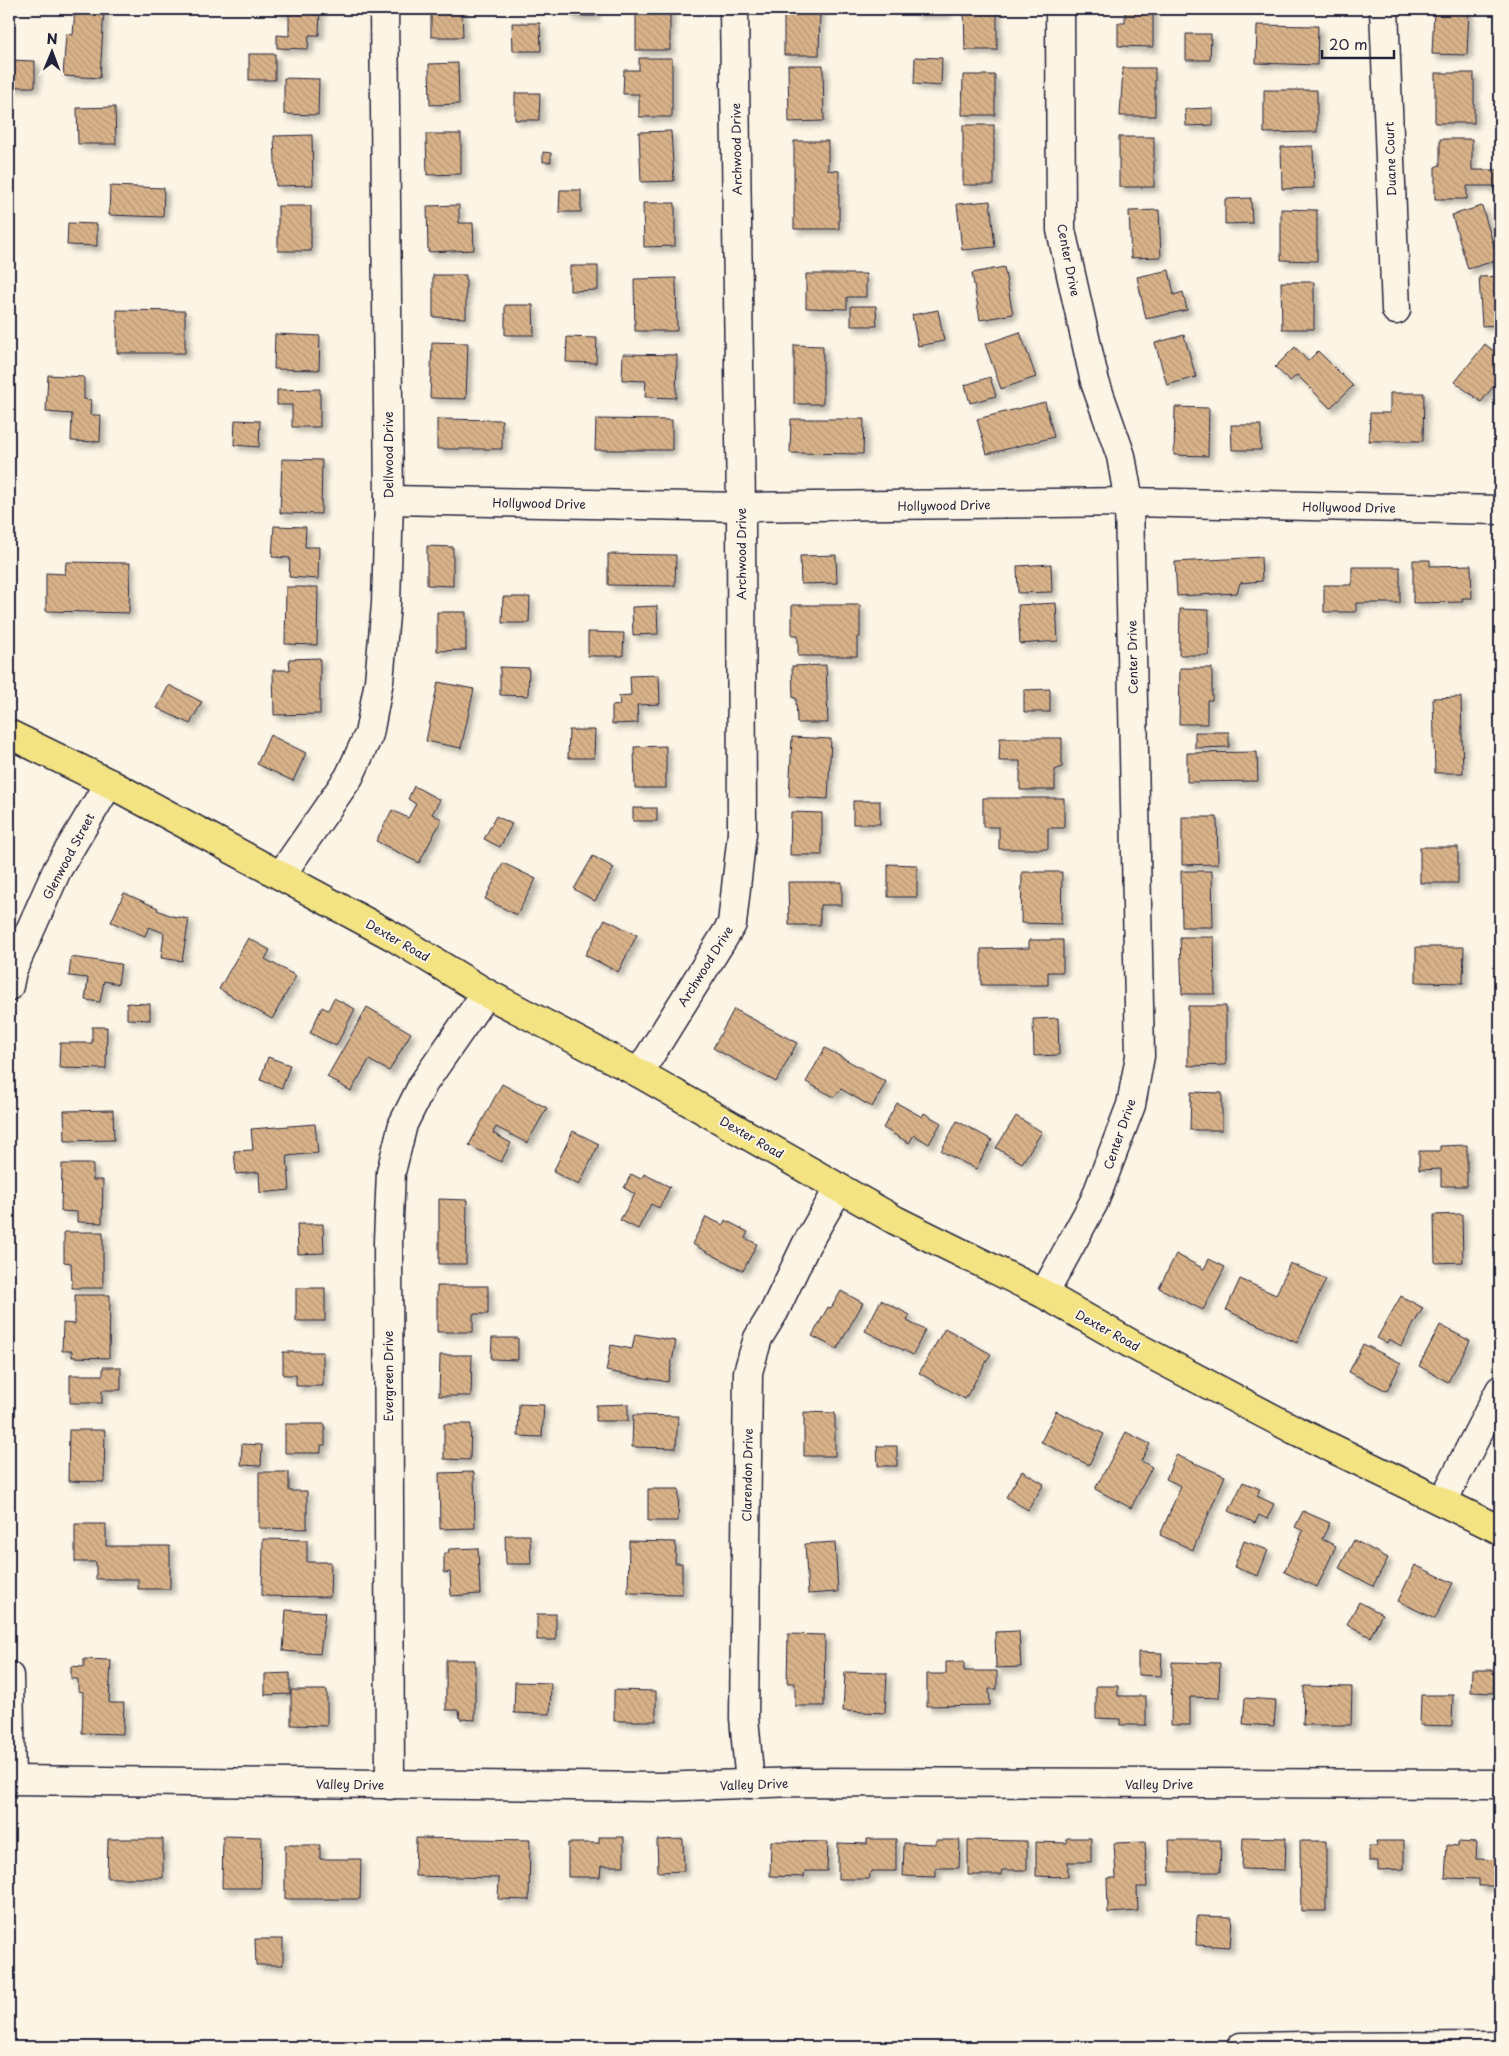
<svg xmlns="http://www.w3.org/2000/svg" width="1509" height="2056" viewBox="0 0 1509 2056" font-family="'Playpen Sans',sans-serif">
<defs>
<pattern id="building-back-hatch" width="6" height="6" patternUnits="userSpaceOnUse" patternTransform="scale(1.25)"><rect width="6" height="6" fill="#d8b289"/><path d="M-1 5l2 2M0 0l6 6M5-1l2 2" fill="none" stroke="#b99977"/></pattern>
<filter id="shadow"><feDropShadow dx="4.5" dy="4.5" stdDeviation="2.5" flood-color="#0004"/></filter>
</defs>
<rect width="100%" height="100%" fill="#fcf5e5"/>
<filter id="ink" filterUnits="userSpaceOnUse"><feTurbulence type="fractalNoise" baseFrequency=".02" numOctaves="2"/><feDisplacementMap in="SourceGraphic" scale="10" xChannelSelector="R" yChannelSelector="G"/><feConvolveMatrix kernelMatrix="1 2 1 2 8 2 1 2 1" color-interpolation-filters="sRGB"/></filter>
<g filter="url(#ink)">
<g fill="url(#building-back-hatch)" stroke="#22223b" filter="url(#shadow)">
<polygon points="75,9 104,9 100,78 63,76 66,34 73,35"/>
<polygon points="276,9 320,9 319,35 309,35 308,49 277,48 277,35 289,36 289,13 276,12"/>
<polygon points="431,9 462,9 463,37 431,37"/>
<rect x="570" y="9" width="25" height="7"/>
<rect x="636" y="9" width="34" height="41"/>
<polygon points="784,9 820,9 819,55 784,55"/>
<polygon points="915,9 947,9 947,13 915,14"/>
<polygon points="964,9 997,9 997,50 965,50"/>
<polygon points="1125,9 1153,9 1153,47 1118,46 1118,23 1125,23"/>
<polygon points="1434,9 1469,9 1467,55 1432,54"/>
<polygon points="512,23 540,23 541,51 513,51"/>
<polygon points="1257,25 1318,26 1317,65 1256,63"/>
<polygon points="1186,34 1211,34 1210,60 1186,60"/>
<rect x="249" y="54" width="26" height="26"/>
<polygon points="915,57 942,58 941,86 914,84"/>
<polygon points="639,58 672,58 672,117 639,117 639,94 623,94 624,70 639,70"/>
<polygon points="9,60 35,61 35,87 9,87"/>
<polygon points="458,63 459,104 430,105 429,64"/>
<polygon points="788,65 823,65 824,121 789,122"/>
<polygon points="1123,68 1155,68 1155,116 1120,116"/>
<rect x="1435" y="73" width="39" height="50"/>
<polygon points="963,75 995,75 995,115 962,115"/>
<polygon points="284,78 319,79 318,115 284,114"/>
<polygon points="1264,90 1317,90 1317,132 1264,133"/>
<polygon points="515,93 540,93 539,120 515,120"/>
<polygon points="115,107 116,144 78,144 77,108"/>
<polygon points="1213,108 1213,125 1186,126 1185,109"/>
<rect x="963" y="125" width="31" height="60"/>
<polygon points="671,131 674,181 641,182 639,132"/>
<polygon points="426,134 461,134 461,174 427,175"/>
<polygon points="312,135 313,185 276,186 274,136"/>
<rect x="1119" y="137" width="35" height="50"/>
<polygon points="1440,139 1472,139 1472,170 1500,170 1500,186 1467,186 1467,199 1435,199 1435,167 1440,165"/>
<polygon points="794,141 828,141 828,170 839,171 839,229 794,229"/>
<polygon points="1313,146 1314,188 1282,189 1281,147"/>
<polygon points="543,152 551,153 551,162 543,162"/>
<polygon points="110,186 164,188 163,217 109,215"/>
<polygon points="560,190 581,190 581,212 559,212"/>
<polygon points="1251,198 1252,223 1225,224 1225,199"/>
<polygon points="990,201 995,247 962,250 957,204"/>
<polygon points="643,203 675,203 675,246 644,247"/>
<polygon points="459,205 459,223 473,223 474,250 428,252 427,206"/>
<rect x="278" y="206" width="33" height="45"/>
<polygon points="1482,206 1498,260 1468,269 1452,215"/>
<polygon points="1281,209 1317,210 1317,261 1281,260"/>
<polygon points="1159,210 1161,257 1131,258 1129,211"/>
<polygon points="68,223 97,224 97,246 67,245"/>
<polygon points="570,266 598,266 598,290 570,291"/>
<polygon points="1004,267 1013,314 980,320 972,273"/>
<polygon points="1169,270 1174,295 1183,292 1187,310 1146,319 1137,277"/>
<polygon points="806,274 866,274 866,297 847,297 847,309 806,308"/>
<polygon points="433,275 466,275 466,318 433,317"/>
<polygon points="1500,276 1500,325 1482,326 1479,277"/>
<polygon points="676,278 677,331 635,331 634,279"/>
<polygon points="1281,282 1314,282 1314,329 1282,329"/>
<polygon points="505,305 533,305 534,335 505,335"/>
<polygon points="851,306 876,306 877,326 851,326"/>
<polygon points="117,310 185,311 185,353 117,353"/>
<polygon points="938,310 944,341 918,346 912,315"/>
<polygon points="1020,332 1036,377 1001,389 985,344"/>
<polygon points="275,334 320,336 319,370 274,369"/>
<polygon points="1184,335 1196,377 1167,385 1155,343"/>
<polygon points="567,337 597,338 596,363 566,362"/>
<polygon points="432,342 468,343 466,399 430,398"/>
<polygon points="1485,344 1500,356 1500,378 1481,402 1455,382"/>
<polygon points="794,345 823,346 823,404 794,404"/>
<polygon points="1295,347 1308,361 1318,351 1353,386 1330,408 1297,375 1290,381 1275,367"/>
<polygon points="623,354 677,355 676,398 645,397 646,381 622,380"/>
<polygon points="48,375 84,377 84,399 91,400 90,415 101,415 100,442 71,441 72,414 46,412"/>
<polygon points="990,377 996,396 970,403 965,385"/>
<polygon points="320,389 320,427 292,427 292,405 277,405 277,390"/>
<polygon points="1390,393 1424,393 1423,441 1369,441 1370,413 1390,413"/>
<polygon points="1045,402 1054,437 987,454 977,419"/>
<polygon points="1175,407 1209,408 1208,456 1174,455"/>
<polygon points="437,419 502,420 502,449 437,449"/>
<polygon points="596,419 672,420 672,450 595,450"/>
<polygon points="791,419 864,419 863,454 790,453"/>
<polygon points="235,420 260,421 259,447 234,445"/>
<polygon points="1231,425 1261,425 1261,450 1232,450"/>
<polygon points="282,459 322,460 321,514 280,513"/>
<polygon points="274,526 306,527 305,547 319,547 318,579 289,577 290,558 272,557"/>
<polygon points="427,546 453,547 453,586 427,585"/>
<polygon points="608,554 676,555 675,586 608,585"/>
<polygon points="836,555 837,583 801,584 800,556"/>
<polygon points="1261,557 1262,581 1240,583 1237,593 1177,596 1175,562"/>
<polygon points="1413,560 1430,560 1430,566 1471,565 1472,598 1462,598 1463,602 1413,603"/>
<polygon points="66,562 130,563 129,613 46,611 46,573 65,574"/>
<polygon points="1051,564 1052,592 1018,593 1017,566"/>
<polygon points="1352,567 1400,567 1400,603 1356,603 1356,612 1324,612 1324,585 1352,585"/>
<polygon points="286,587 318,587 317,645 285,644"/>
<polygon points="503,597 530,597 529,623 502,623"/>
<polygon points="1056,603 1058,641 1020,644 1018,605"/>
<polygon points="792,605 860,605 860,637 857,637 857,656 798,656 798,635 792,635"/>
<polygon points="657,606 658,634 633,635 632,607"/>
<polygon points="1180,609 1209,610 1209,655 1179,655"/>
<polygon points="437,612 466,612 466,650 437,651"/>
<polygon points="588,632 624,633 623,656 588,656"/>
<polygon points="320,658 320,714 274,715 273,670 290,670 289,659"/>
<polygon points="826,665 828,723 797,723 796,698 793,698 792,666"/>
<polygon points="500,667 529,668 528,696 500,695"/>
<polygon points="1180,668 1212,668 1212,700 1207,700 1207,724 1179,724"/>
<polygon points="659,675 660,704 637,705 638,723 612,724 612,706 620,705 619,696 631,695 630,676"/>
<polygon points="438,682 474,689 461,748 426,741"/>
<polygon points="169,685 202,702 190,724 157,708"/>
<polygon points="1050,689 1050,712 1024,712 1024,690"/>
<polygon points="1461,697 1463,773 1435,773 1433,698"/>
<polygon points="569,730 595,730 594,758 568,758"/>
<polygon points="1195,732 1229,732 1229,747 1195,748"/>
<polygon points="270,735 306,753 293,781 257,764"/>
<polygon points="792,737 831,739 828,799 789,797"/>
<polygon points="1000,738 1062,738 1062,767 1055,770 1055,790 1020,790 1020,761 999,761"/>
<polygon points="666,746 666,788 635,788 634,747"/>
<polygon points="1257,752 1258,781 1187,782 1187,753"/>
<polygon points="414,786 440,800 432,814 442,819 419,863 376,841 392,810 408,818 416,804 408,799"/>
<polygon points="983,798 1064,798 1064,828 1048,828 1048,849 999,849 999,827 983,827"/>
<rect x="853" y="801" width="27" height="23"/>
<rect x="633" y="808" width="24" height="13"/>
<polygon points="791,812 822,813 822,855 790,855"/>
<polygon points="496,816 512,824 500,847 484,839"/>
<polygon points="1182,817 1217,817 1218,864 1182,865"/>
<rect x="1420" y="847" width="38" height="36"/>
<polygon points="593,856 614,868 595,901 574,889"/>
<polygon points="503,863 536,879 517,915 485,899"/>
<polygon points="888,864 917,865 917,897 888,897"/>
<polygon points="1181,871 1212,871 1213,927 1182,927"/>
<polygon points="1022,872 1062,872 1061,924 1021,923"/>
<polygon points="788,882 842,882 842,905 820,905 820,925 789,925"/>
<polygon points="124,893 158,908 157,910 172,916 189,919 182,961 161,958 164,933 149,927 145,936 111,922"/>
<polygon points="605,919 637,935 618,972 585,955"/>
<polygon points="1180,937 1214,937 1215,994 1182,994"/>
<polygon points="248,938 270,950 265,959 296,976 272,1019 219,989"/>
<polygon points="1029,940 1063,940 1063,972 1048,972 1048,985 981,985 981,949 1029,948"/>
<polygon points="1416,947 1464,947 1463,983 1416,982"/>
<polygon points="71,957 121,964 118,984 104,981 100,1002 85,1000 88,978 69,976"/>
<polygon points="334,998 355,1009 336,1046 310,1033 322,1007 328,1010"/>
<polygon points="127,1003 150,1004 150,1020 127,1019"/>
<polygon points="1188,1006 1226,1006 1226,1065 1188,1066"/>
<polygon points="367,1007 411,1033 389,1071 369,1060 351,1091 327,1077"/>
<polygon points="734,1009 797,1043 776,1082 713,1048"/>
<polygon points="1058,1018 1059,1055 1034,1056 1033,1019"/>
<polygon points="92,1027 107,1027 106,1069 59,1068 60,1043 92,1043"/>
<polygon points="825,1048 886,1082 872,1107 841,1089 834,1097 806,1082"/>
<polygon points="268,1057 290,1065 282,1088 260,1080"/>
<polygon points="502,1084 547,1108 527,1143 496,1127 493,1133 511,1143 501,1162 469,1145"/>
<polygon points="1191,1092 1222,1093 1222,1130 1190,1130"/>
<polygon points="897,1103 922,1117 924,1113 941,1123 929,1144 914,1135 909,1143 883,1128"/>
<polygon points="113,1110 114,1140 65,1141 64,1111"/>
<polygon points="1016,1116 1042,1132 1022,1163 996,1148"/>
<polygon points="957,1121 992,1140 976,1169 941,1151"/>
<polygon points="315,1124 318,1153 287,1156 290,1190 260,1193 259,1172 236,1174 234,1151 253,1150 251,1129"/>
<polygon points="573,1131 599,1144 579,1185 553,1172"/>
<polygon points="1467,1145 1467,1186 1441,1186 1441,1169 1419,1170 1419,1151 1440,1151 1440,1146"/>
<polygon points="62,1164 93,1164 93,1180 103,1180 102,1223 77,1222 77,1212 61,1211"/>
<polygon points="631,1174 641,1179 644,1174 670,1187 659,1208 651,1204 638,1229 620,1220 635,1194 624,1188"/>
<polygon points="439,1199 467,1200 466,1264 439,1264"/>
<polygon points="1462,1214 1463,1262 1435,1263 1434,1215"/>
<polygon points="706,1217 723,1225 725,1220 748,1232 745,1238 757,1244 743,1271 692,1244"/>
<polygon points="297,1224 323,1224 324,1253 298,1254"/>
<polygon points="64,1232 103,1232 103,1288 72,1288 71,1263 64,1262"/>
<polygon points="1176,1254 1204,1269 1209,1259 1225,1267 1203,1310 1159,1288"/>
<polygon points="1290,1263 1326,1279 1297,1343 1226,1310 1240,1279 1276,1295"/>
<polygon points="437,1286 488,1286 488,1314 473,1314 473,1332 437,1332"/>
<rect x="296" y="1288" width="29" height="33"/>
<polygon points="841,1291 863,1303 837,1349 812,1336 828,1307 831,1308"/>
<polygon points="75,1295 110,1295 109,1358 72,1357 72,1351 62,1351 63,1323 75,1324"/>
<polygon points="1401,1296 1423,1308 1401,1346 1389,1339 1387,1343 1377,1338"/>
<polygon points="881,1300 910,1315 907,1321 925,1330 913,1355 865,1331"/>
<polygon points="1440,1325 1470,1341 1448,1382 1419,1366"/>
<polygon points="945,1328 991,1354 965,1399 919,1373"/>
<polygon points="635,1334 676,1341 668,1382 606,1371 611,1345 632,1349"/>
<polygon points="492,1338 518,1338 518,1360 491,1359"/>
<polygon points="1363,1344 1401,1363 1387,1391 1349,1372"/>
<polygon points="283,1352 323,1352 323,1386 296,1386 296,1375 283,1375"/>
<polygon points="440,1355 472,1355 471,1396 439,1396"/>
<polygon points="103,1367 121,1367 121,1390 102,1390 102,1403 70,1403 70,1375 103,1375"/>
<polygon points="519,1404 544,1405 542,1437 518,1436"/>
<polygon points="628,1404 628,1421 596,1421 596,1405"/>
<polygon points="1056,1411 1104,1434 1089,1465 1041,1442"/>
<polygon points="804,1412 835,1413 835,1456 804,1456"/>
<polygon points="633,1415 678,1416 676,1448 632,1447"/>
<polygon points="285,1424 325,1424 325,1445 321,1445 321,1453 285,1453"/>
<polygon points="444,1424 471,1424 470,1460 444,1459"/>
<polygon points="69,1430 105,1430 104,1482 68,1481"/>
<polygon points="1126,1432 1150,1444 1141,1461 1152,1467 1131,1508 1095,1489"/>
<polygon points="242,1444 262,1445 261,1466 241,1465"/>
<polygon points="877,1446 897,1446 897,1466 878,1466"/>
<polygon points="1176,1455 1225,1476 1193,1550 1160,1535 1181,1486 1166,1479"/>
<polygon points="1022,1471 1044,1484 1028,1510 1006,1497"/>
<polygon points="259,1472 289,1472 289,1491 307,1491 307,1529 259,1528"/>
<polygon points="474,1472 475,1528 440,1529 439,1473"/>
<polygon points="1243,1482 1260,1489 1257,1496 1274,1504 1267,1519 1259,1515 1255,1523 1229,1511"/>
<polygon points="648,1489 679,1489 678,1521 648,1521"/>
<polygon points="1303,1511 1330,1523 1322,1539 1336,1546 1317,1587 1284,1572 1303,1531 1295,1527"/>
<polygon points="75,1524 106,1524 106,1546 170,1546 170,1589 138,1589 138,1579 96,1579 96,1562 75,1562"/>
<polygon points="505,1535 530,1535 531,1564 506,1564"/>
<polygon points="263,1539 307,1540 307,1562 331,1562 330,1597 262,1596"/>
<polygon points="1354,1540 1388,1558 1373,1586 1339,1568"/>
<polygon points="629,1541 676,1542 675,1563 682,1563 682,1594 628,1593"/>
<polygon points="1244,1541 1268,1550 1258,1576 1234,1567"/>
<polygon points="835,1542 838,1592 808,1594 805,1544"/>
<polygon points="478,1548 480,1594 451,1596 450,1572 444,1573 444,1553 448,1553 449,1549"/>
<polygon points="1415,1565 1453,1583 1435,1619 1398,1601"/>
<polygon points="1359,1602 1382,1614 1370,1637 1347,1624"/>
<polygon points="286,1610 325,1612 320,1654 283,1651"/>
<rect x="537" y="1614" width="19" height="26"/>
<polygon points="1019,1631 1021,1667 996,1668 995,1632"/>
<polygon points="788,1634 825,1635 824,1706 795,1706 795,1683 787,1683"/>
<polygon points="1138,1652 1162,1653 1161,1676 1138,1675"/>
<polygon points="84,1659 111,1660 109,1703 124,1703 123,1734 82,1733 83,1692 78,1691 78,1679 71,1679 71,1666 84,1667"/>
<polygon points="446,1660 475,1660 475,1720 460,1719 459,1710 446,1710"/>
<polygon points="946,1662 964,1662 964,1671 997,1671 997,1689 989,1689 990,1705 927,1706 927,1674 946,1674"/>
<polygon points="1172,1662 1220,1663 1219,1698 1190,1697 1190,1725 1171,1725"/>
<polygon points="1472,1670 1494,1670 1493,1693 1471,1692"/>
<polygon points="845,1672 887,1673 885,1713 843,1711"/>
<polygon points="290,1673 290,1694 265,1695 265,1674"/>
<polygon points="515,1682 551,1683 550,1714 514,1713"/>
<polygon points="1096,1686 1118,1686 1118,1696 1146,1696 1146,1725 1120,1725 1120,1719 1096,1718"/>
<polygon points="1304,1686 1352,1687 1351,1725 1303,1725"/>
<polygon points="291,1690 327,1690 327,1726 291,1725"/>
<polygon points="614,1690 656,1691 656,1721 614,1721"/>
<polygon points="1421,1695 1453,1695 1452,1726 1420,1725"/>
<polygon points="1245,1698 1276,1700 1274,1726 1243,1724"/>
<polygon points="223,1836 262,1837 261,1888 222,1888"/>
<polygon points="599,1837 624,1837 624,1866 601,1866 600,1877 568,1877 568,1843 599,1843"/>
<polygon points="1243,1837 1286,1838 1285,1870 1242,1869"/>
<polygon points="416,1838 530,1840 529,1900 498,1899 499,1878 415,1876"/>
<polygon points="1067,1838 1091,1838 1091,1862 1068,1862 1068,1877 1036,1876 1036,1842 1067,1843"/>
<polygon points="108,1839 163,1839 163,1878 107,1878"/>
<polygon points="683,1839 684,1871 658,1872 657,1840"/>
<polygon points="867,1839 896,1839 896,1871 871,1871 869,1879 838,1879 838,1843 867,1844"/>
<polygon points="936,1840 960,1840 959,1868 936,1868 936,1877 903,1876 904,1843 936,1844"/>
<polygon points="968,1840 1027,1841 1027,1870 1002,1870 1001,1875 968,1875"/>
<polygon points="1169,1840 1221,1840 1220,1872 1170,1872"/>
<polygon points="771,1841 828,1842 827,1871 805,1871 804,1877 770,1876"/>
<polygon points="1300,1841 1326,1841 1326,1911 1301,1911"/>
<polygon points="1376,1841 1404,1841 1404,1869 1378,1870 1378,1861 1369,1861 1369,1846 1377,1846"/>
<polygon points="1145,1842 1147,1887 1137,1887 1138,1911 1108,1913 1107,1878 1116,1878 1114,1843"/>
<polygon points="1458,1842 1477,1843 1476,1859 1500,1860 1500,1886 1479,1886 1479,1879 1445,1878 1447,1845 1458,1846"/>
<polygon points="285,1845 320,1845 320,1859 361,1859 360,1899 285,1899"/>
<polygon points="1197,1916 1232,1917 1230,1947 1196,1945"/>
<polygon points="255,1939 283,1939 283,1965 256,1965"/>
</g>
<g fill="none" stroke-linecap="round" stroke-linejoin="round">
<g stroke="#22223b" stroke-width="31">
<g id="minor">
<polyline points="1384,9 1396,310"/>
<polyline points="389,500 741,507 1129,502 1500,510"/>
<polyline points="281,875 349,777 369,734 379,681 386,604 389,500 384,9"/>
<polyline points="9,986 12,971 57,870 109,783"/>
<polyline points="639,1073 732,924 742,833 741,507 734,9"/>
<polyline points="1044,1294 1094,1202 1131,1105 1140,1056 1129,502 1121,456 1095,382 1061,230 1060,9"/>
<polyline points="1443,1501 1500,1390"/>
<polyline points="9,1676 11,1780"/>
<polyline points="9,1780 659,1787 796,1782 1500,1784"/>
<polyline points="750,1784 744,1718 748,1372 758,1338 774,1312 806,1245 839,1188"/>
<polyline points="390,1785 388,1241 391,1172 403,1124 423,1084 486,993"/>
<polyline points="1241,2047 1306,2046"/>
<polyline points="1306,2047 1500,2046"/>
</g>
</g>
<g stroke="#22223b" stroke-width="31">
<polyline id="major" points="9,734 109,783 394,937 486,993 639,1073 895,1220 1044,1294 1133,1345 1295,1430 1500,1530"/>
</g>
<use href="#minor" stroke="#fcf5e5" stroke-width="28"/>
<use href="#major" stroke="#f4e382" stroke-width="28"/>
</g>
</g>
<g text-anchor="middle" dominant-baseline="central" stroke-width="4" stroke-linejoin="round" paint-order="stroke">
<g font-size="12" fill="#22223b" stroke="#fcf5e5">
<text transform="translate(736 149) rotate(-91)">Archwood Drive</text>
<text transform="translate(1390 159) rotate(-92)">Duane Court</text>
<text transform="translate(1069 260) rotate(79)">Center Drive</text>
<text transform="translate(388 455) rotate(-90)">Dellwood Drive</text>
<text transform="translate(539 503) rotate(1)">Hollywood Drive</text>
<text transform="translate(944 505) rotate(-1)">Hollywood Drive</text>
<text transform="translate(1349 507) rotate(1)">Hollywood Drive</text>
<text transform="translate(741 554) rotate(-90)">Archwood Drive</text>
<text transform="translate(1132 657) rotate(-91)">Center Drive</text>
<text transform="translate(68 856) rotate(-62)">Glenwood Street</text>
<text transform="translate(398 940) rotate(30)">Dexter Road</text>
<text transform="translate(705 966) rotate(-58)">Archwood Drive</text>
<text transform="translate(1119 1134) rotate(-71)">Center Drive</text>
<text transform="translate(752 1137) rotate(30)">Dexter Road</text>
<text transform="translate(1108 1330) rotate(29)">Dexter Road</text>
<text transform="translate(388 1376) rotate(-90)">Evergreen Drive</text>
<text transform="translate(747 1475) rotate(-89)">Clarendon Drive</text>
<text transform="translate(350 1784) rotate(1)">Valley Drive</text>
<text transform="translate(754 1784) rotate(-2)">Valley Drive</text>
<text x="1159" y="1784">Valley Drive</text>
</g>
</g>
<rect width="1509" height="2056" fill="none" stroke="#fcf5e5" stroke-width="30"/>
<rect x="15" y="15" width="1479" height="2026" fill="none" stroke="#22223b" stroke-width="2" filter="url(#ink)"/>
<g transform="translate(52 52) rotate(1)" stroke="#fcf5e5" stroke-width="4" paint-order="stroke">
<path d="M0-4L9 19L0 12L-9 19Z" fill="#22223b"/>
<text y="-8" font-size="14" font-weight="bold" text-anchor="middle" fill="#22223b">N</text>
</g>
<path d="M1322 50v8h72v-8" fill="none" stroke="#22223b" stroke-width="2.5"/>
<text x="1329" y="50" font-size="15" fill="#22223b" stroke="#fcf5e5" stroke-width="4" paint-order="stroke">20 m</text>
</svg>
